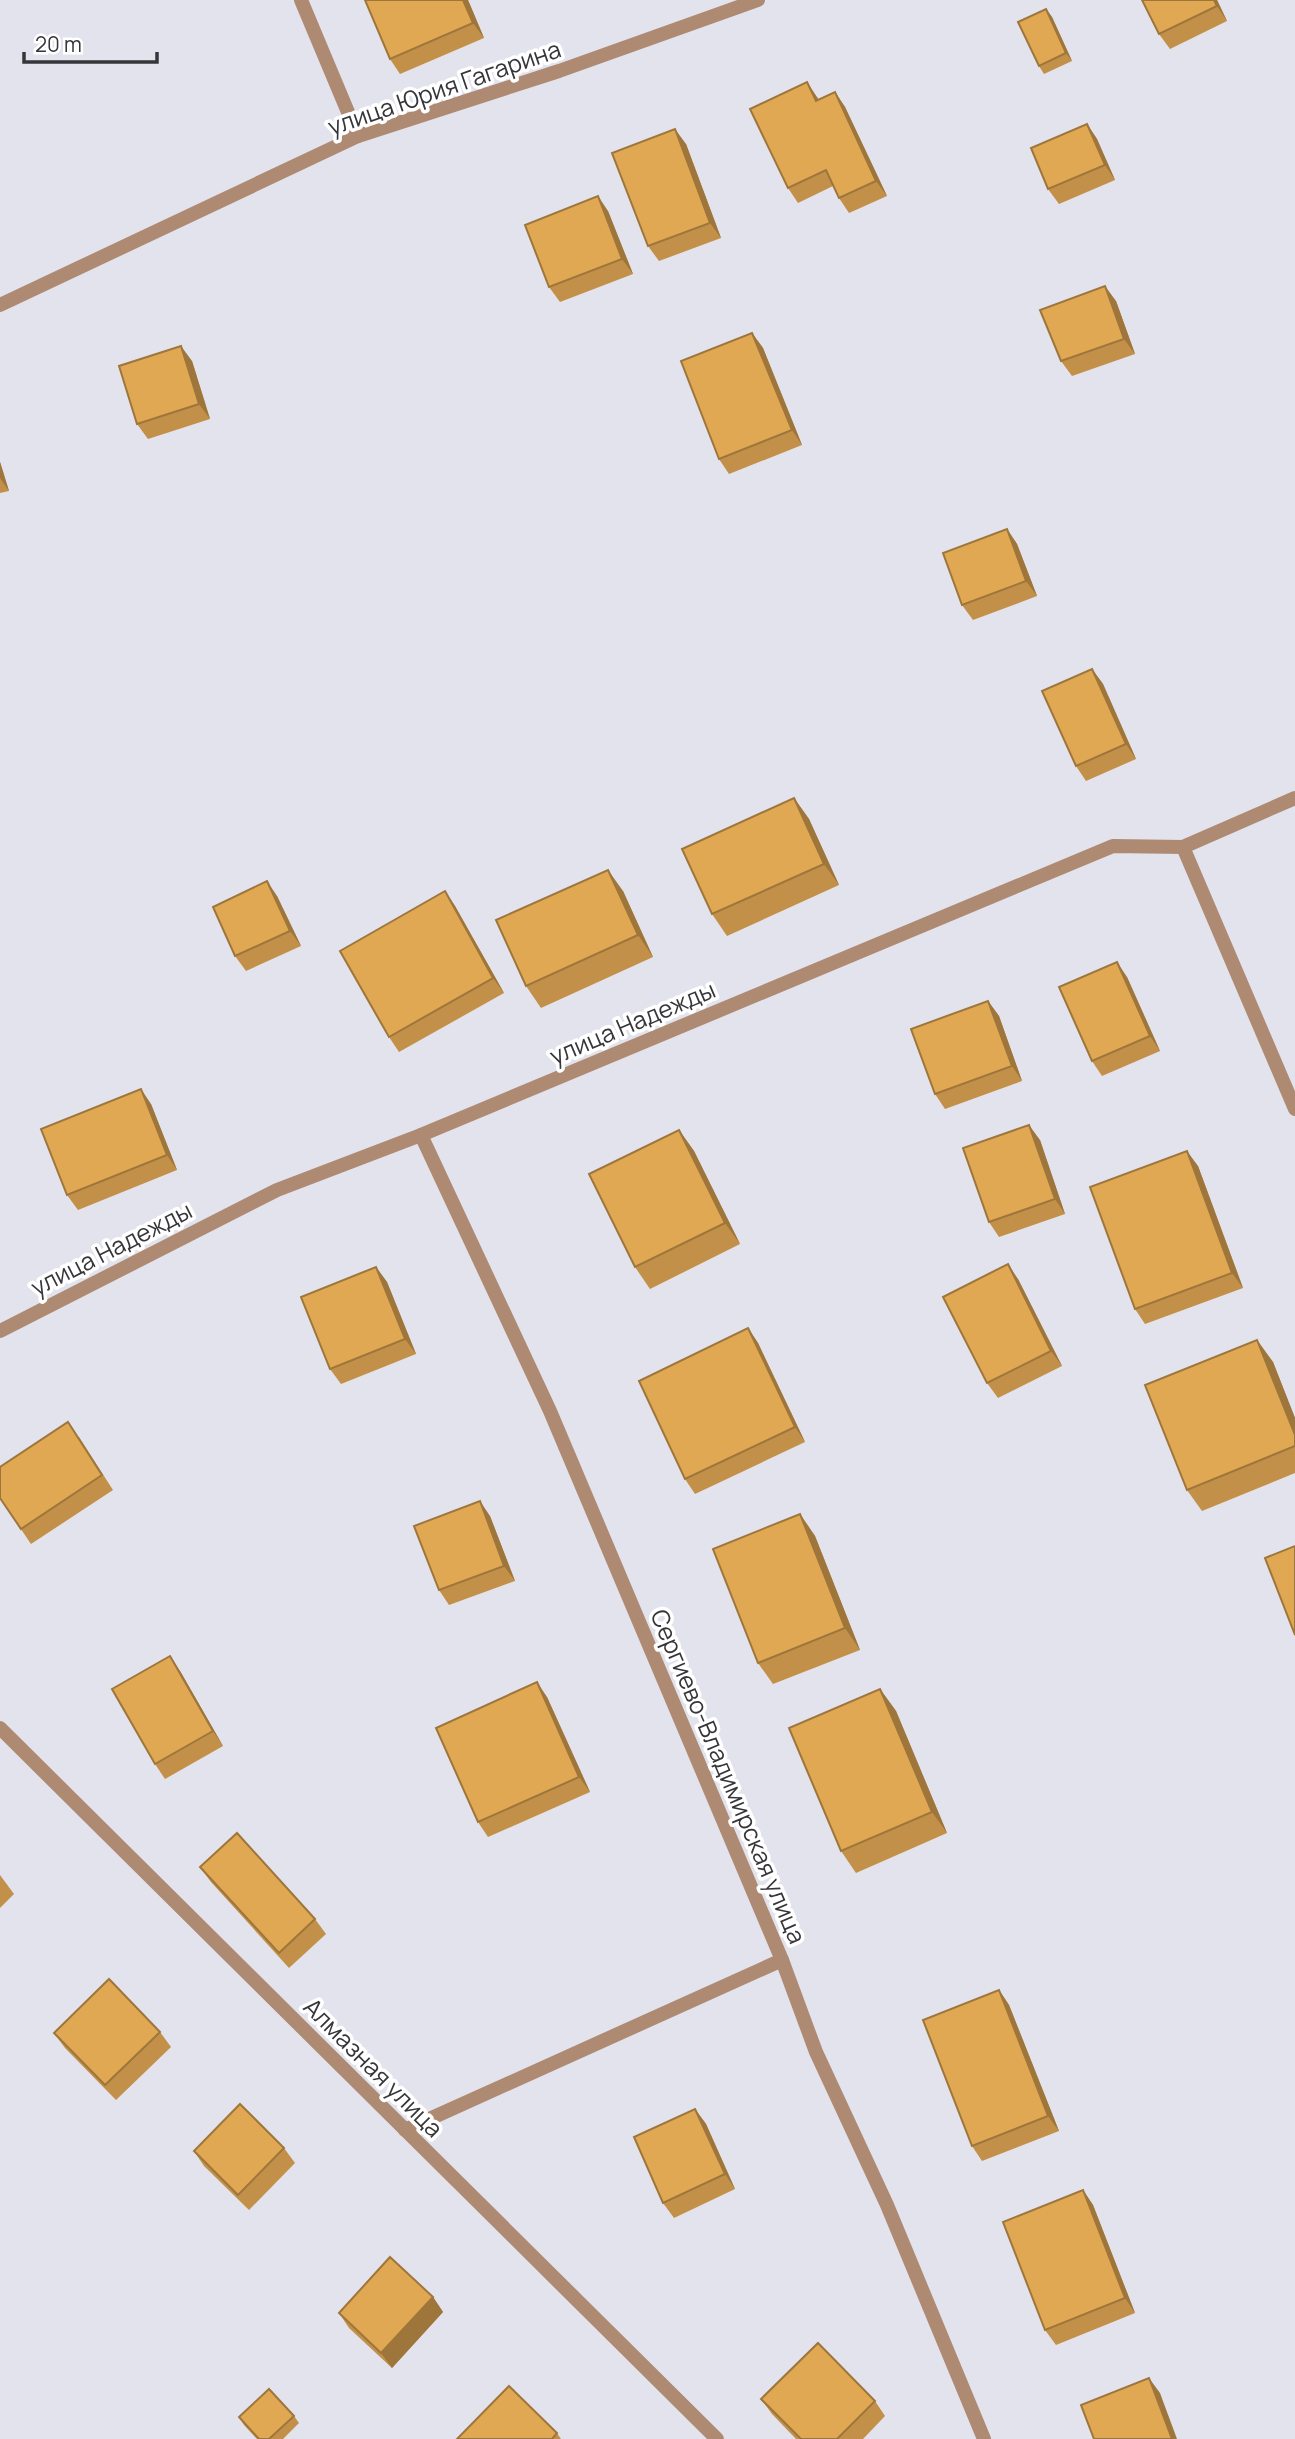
<svg xmlns="http://www.w3.org/2000/svg" width="1295" height="2439" viewBox="0 0 1295 2439" font-family="Manrope,sans-serif">
<rect width="100%" height="100%" fill="#e2e3ed"/>
<g fill="none" stroke-linecap="round" stroke-linejoin="round">
<polyline stroke="#ae8a73" stroke-width="14" points="405,2130 782,1960"/>
<g stroke="#ae8a73" stroke-width="14">
<polyline points="301,0 358,136"/>
<polyline points="0,305 358,136 559,71 758,0"/>
<polyline points="1183,847 1295,1109"/>
<polyline points="421,1135 550,1411 782,1960 816,2052 887,2205 984,2439"/>
<polyline points="0,1331 277,1190 421,1135 1113,846 1183,847 1295,798"/>
<polyline points="0,1728 717,2439"/>
</g>
</g>
<g fill="#c29048">
<polygon points="365,0 468,0 484,38 400,74 390,59"/>
<polygon points="1217,0 1227,21 1170,49 1159,34"/>
<polygon points="1046,9 1052,17 1072,61 1044,74 1039,66"/>
<polygon points="835,92 845,107 887,196 849,213 839,198 833,186 798,203 788,188 817,97 818,99"/>
<polygon points="1087,124 1097,139 1115,180 1059,204 1048,189"/>
<polygon points="686,144 721,238 659,261 648,246"/>
<polygon points="608,211 633,274 560,302 549,287"/>
<polygon points="1116,301 1135,354 1072,376 1061,361"/>
<polygon points="752,333 763,348 802,445 729,474 719,459"/>
<polygon points="192,361 210,419 148,439 137,424"/>
<polygon points="0,462 9,491 0,493"/>
<polygon points="1007,529 1017,544 1037,596 973,620 962,605"/>
<polygon points="1092,669 1103,684 1136,759 1086,781 1076,766"/>
<polygon points="794,798 809,819 839,885 727,936 712,914"/>
<polygon points="445,891 455,906 504,993 399,1052 389,1037"/>
<polygon points="623,891 653,957 541,1008 526,986"/>
<polygon points="277,896 301,946 246,971 235,956"/>
<polygon points="1127,977 1160,1051 1102,1076 1092,1061"/>
<polygon points="988,1001 999,1016 1022,1081 945,1109 935,1094"/>
<polygon points="151,1104 177,1170 78,1210 67,1195"/>
<polygon points="679,1130 694,1151 740,1244 650,1289 635,1267"/>
<polygon points="1040,1140 1065,1214 999,1237 989,1222"/>
<polygon points="1198,1166 1243,1288 1145,1324 1135,1309"/>
<polygon points="376,1267 387,1282 416,1354 341,1384 330,1369"/>
<polygon points="1018,1279 1062,1366 998,1398 987,1383"/>
<polygon points="748,1328 758,1343 805,1442 695,1494 685,1479"/>
<polygon points="1257,1340 1273,1362 1295,1418 1295,1473 1202,1511 1187,1490"/>
<polygon points="79,1437 113,1490 31,1544 0,1498"/>
<polygon points="800,1514 815,1536 860,1650 773,1684 758,1663"/>
<polygon points="490,1516 515,1581 449,1605 439,1590"/>
<polygon points="180,1671 223,1746 165,1779 155,1764"/>
<polygon points="880,1689 896,1711 947,1833 856,1873 841,1851"/>
<polygon points="547,1697 590,1792 488,1837 478,1822"/>
<polygon points="200,1867 315,1919 326,1934 289,1968 211,1882"/>
<polygon points="0,1875 14,1894 0,1908"/>
<polygon points="999,1990 1009,2005 1059,2131 982,2161 972,2146"/>
<polygon points="160,2032 171,2047 116,2100 65,2048 54,2033"/>
<polygon points="695,2109 706,2124 735,2189 674,2218 663,2203"/>
<polygon points="284,2148 295,2163 249,2210 204,2166 194,2151"/>
<polygon points="1083,2190 1093,2205 1135,2313 1056,2345 1045,2330"/>
<polygon points="433,2297 443,2312 392,2368 349,2328 339,2313"/>
<polygon points="761,2399 875,2401 885,2416 863,2439 796,2439 772,2414"/>
<polygon points="294,2416 299,2423 283,2439 257,2439 244,2425 239,2417"/>
<polygon points="557,2433 561,2439 457,2439"/>
</g>
<g fill="#9e763b">
<polygon points="463,0 468,0 484,38 473,23"/>
<polygon points="1214,0 1217,0 1227,21 1217,6"/>
<polygon points="1046,9 1052,17 1072,61 1066,53"/>
<polygon points="807,82 817,97 826,116 816,101"/>
<polygon points="835,92 845,107 887,196 876,181"/>
<polygon points="1087,124 1097,139 1115,180 1105,165"/>
<polygon points="675,129 686,144 721,238 710,223"/>
<polygon points="598,196 608,211 633,274 622,259"/>
<polygon points="1105,286 1116,301 1135,354 1124,339"/>
<polygon points="752,333 763,348 802,445 792,430"/>
<polygon points="181,346 192,361 210,419 199,404"/>
<polygon points="0,462 9,491 0,478"/>
<polygon points="1007,529 1017,544 1037,596 1026,581"/>
<polygon points="1092,669 1103,684 1136,759 1126,744"/>
<polygon points="794,798 809,819 839,885 824,864"/>
<polygon points="608,870 623,891 653,957 638,935"/>
<polygon points="267,881 277,896 301,946 290,931"/>
<polygon points="445,891 455,906 504,993 493,978"/>
<polygon points="1117,962 1127,977 1160,1051 1150,1036"/>
<polygon points="988,1001 999,1016 1022,1081 1012,1066"/>
<polygon points="141,1089 151,1104 177,1170 167,1155"/>
<polygon points="1029,1125 1040,1140 1065,1214 1055,1199"/>
<polygon points="679,1130 694,1151 740,1244 725,1223"/>
<polygon points="1187,1151 1198,1166 1243,1288 1232,1273"/>
<polygon points="1008,1264 1018,1279 1062,1366 1051,1351"/>
<polygon points="376,1267 387,1282 416,1354 405,1339"/>
<polygon points="748,1328 758,1343 805,1442 795,1427"/>
<polygon points="1257,1340 1273,1362 1295,1418 1295,1435"/>
<polygon points="480,1501 490,1516 515,1581 504,1566"/>
<polygon points="800,1514 815,1536 860,1650 845,1628"/>
<polygon points="170,1656 180,1671 223,1746 213,1731"/>
<polygon points="537,1682 547,1697 590,1792 579,1777"/>
<polygon points="880,1689 896,1711 947,1833 932,1812"/>
<polygon points="999,1990 1009,2005 1059,2131 1048,2116"/>
<polygon points="695,2109 706,2124 735,2189 725,2174"/>
<polygon points="1083,2190 1093,2205 1135,2313 1125,2298"/>
<polygon points="433,2297 443,2312 392,2368 381,2353"/>
<polygon points="1149,2378 1160,2393 1177,2439 1172,2439"/>
</g>
<g fill="#e1a854" stroke="#9e763b" stroke-width="2">
<polygon points="365,0 463,0 473,23 390,59"/>
<polygon points="1142,0 1214,0 1217,6 1159,34"/>
<polygon points="1046,9 1066,53 1039,66 1018,22"/>
<polygon points="807,82 816,101 835,92 876,181 839,198 826,170 788,188 750,109"/>
<polygon points="1087,124 1105,165 1048,189 1031,148"/>
<polygon points="675,129 710,223 648,246 612,153"/>
<polygon points="598,196 622,259 549,287 525,225"/>
<polygon points="1105,286 1124,339 1061,361 1040,310"/>
<polygon points="752,333 792,430 719,459 681,361"/>
<polygon points="181,346 199,404 137,424 119,366"/>
<polygon points="1007,529 1026,581 962,605 943,553"/>
<polygon points="1092,669 1126,744 1076,766 1042,691"/>
<polygon points="794,798 824,864 712,914 682,849"/>
<polygon points="608,870 638,935 526,986 496,920"/>
<polygon points="267,881 290,931 235,956 213,907"/>
<polygon points="445,891 493,978 389,1037 340,951"/>
<polygon points="1117,962 1150,1036 1092,1061 1059,987"/>
<polygon points="988,1001 1012,1066 935,1094 911,1029"/>
<polygon points="141,1089 167,1155 67,1195 41,1129"/>
<polygon points="1029,1125 1055,1199 989,1222 963,1148"/>
<polygon points="679,1130 725,1223 635,1267 589,1174"/>
<polygon points="1187,1151 1232,1273 1135,1309 1090,1187"/>
<polygon points="1008,1264 1051,1351 987,1383 943,1297"/>
<polygon points="376,1267 405,1339 330,1369 301,1297"/>
<polygon points="748,1328 795,1427 685,1479 639,1381"/>
<polygon points="1257,1340 1295,1435 1295,1446 1187,1490 1145,1385"/>
<polygon points="68,1422 102,1475 21,1529 0,1498 0,1467"/>
<polygon points="480,1501 504,1566 439,1590 414,1526"/>
<polygon points="800,1514 845,1628 758,1663 713,1549"/>
<polygon points="1295,1546 1295,1635 1265,1558"/>
<polygon points="170,1656 213,1731 155,1764 112,1689"/>
<polygon points="537,1682 579,1777 478,1822 436,1728"/>
<polygon points="880,1689 932,1812 841,1851 789,1728"/>
<polygon points="237,1833 315,1919 279,1953 200,1867"/>
<polygon points="109,1979 160,2032 105,2085 54,2033"/>
<polygon points="999,1990 1048,2116 972,2146 923,2020"/>
<polygon points="240,2104 284,2148 238,2195 194,2151"/>
<polygon points="695,2109 725,2174 663,2203 634,2137"/>
<polygon points="1083,2190 1125,2298 1045,2330 1003,2222"/>
<polygon points="390,2257 433,2297 381,2353 339,2313"/>
<polygon points="818,2343 875,2401 837,2439 801,2439 761,2399"/>
<polygon points="1149,2378 1172,2439 1094,2439 1081,2405"/>
<polygon points="509,2386 557,2433 552,2439 457,2439"/>
<polygon points="269,2389 294,2416 269,2439 259,2439 239,2417"/>
</g>
<g text-anchor="middle" dominant-baseline="central" stroke-width="7" stroke-linejoin="round" paint-order="stroke">
<g font-size="24" fill="#36363a" stroke="#fff">
<text transform="translate(444 87) rotate(-19)">улица Юрия Гагарина</text>
<text transform="translate(632 1022) rotate(-23)">улица Надежды</text>
<text transform="translate(111 1248) rotate(-27)">улица Надежды</text>
<text transform="translate(729 1776) rotate(67)">Сергиево-Владимирская улица</text>
<text transform="translate(374 2067) rotate(45)">Алмазная улица</text>
</g>
</g>
<path d="M24 52v10h133v-10" fill="none" stroke="#36363a" stroke-width="3.5"/>
<text x="35" y="52" font-size="21" fill="#36363a" stroke="#ffffff" stroke-width="5" paint-order="stroke">20 m</text>
</svg>
